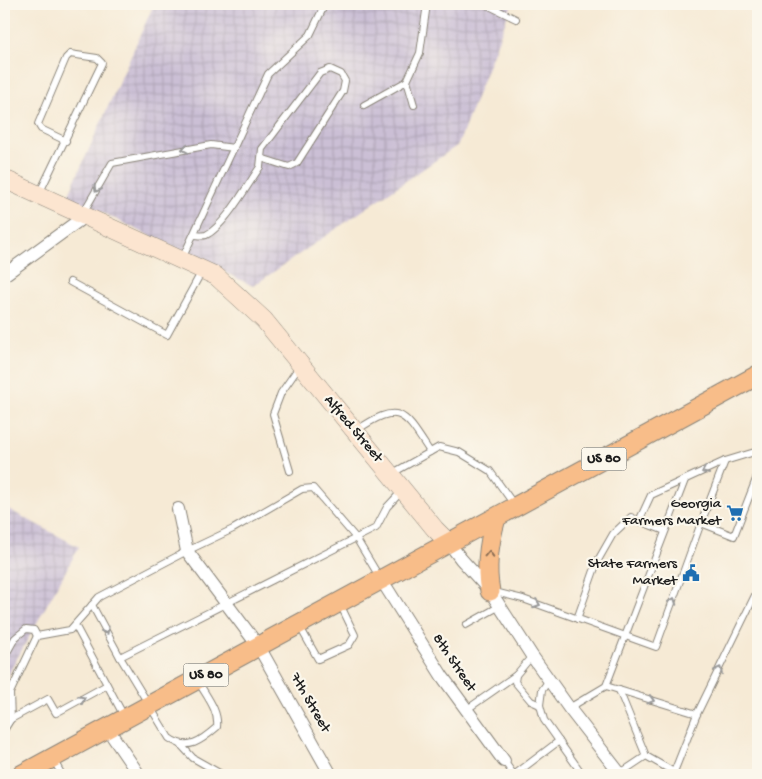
<svg xmlns="http://www.w3.org/2000/svg" width="762" height="779" viewBox="0 0 762 779" font-family="'Gochi Hand',sans-serif">
<defs>
<pattern id="industrial-grid" width="8" height="8" patternUnits="userSpaceOnUse" patternTransform="scale(1.25)"><rect width="8" height="8" fill="#cbbfd5"/><path d="M0 4h8M4 0v8" fill="none" stroke="#aea4b6"/></pattern>
</defs>
<rect width="100%" height="100%" fill="#fbf7ec"/>
<filter id="ink" filterUnits="userSpaceOnUse"><feTurbulence type="fractalNoise" baseFrequency=".02" numOctaves="2"/><feDisplacementMap in="SourceGraphic" scale="10" xChannelSelector="R" yChannelSelector="G"/><feConvolveMatrix kernelMatrix="1 2 1 2 8 2 1 2 1" color-interpolation-filters="sRGB"/></filter>
<filter id="wash" filterUnits="userSpaceOnUse"><feTurbulence type="fractalNoise" baseFrequency=".0096" numOctaves="4" result="noise"/><feDisplacementMap in="SourceGraphic" scale="20" xChannelSelector="R" yChannelSelector="G"/><feGaussianBlur stdDeviation="1.12" result="paint"/><feColorMatrix in="noise" values="0 0 0 0 0 0 0 0 0 0 0 0 0 0 0 0 0 1.4 0 .05"/><feComposite in="paint" operator="in"/></filter>
<g filter="url(#wash)">
<rect width="100%" height="100%" fill="#f6ead5"/>
<g fill="url(#industrial-grid)">
<polygon points="154,4 512,4 458,145 253,286 68,196"/>
<polygon points="8,509 79,547 4,682 4,517"/>
</g>
</g>
<g filter="url(#ink)">
<g fill="none" stroke-linecap="round" stroke-linejoin="round">
<g stroke="#898378" stroke-width="8">
<g id="service">
<polyline points="485,4 516,19"/>
<polyline points="407,81 414,105"/>
<polyline points="364,105 407,81 420,53 427,4"/>
<polyline points="39,194 102,63 97,58 70,54 66,58 38,124 41,129 66,141"/>
<polyline points="83,213 112,163 211,145 234,148"/>
<path d="M 194,235 C 198,235 202,236 206,235 C 224,227 248,184 260,167 L 262,149 L 320,73 L 330,69 L 341,74 L 345,81 L 343,91 L 297,163 L 289,167 L 261,158"/>
<polyline points="182,259 268,74 310,35 325,4"/>
<polyline points="70,282 167,335 202,271"/>
<path d="M 357,430 C 400,401 404,412 430,452"/>
<polyline points="290,471 273,414 281,393 299,367"/>
<polyline points="391,474 439,447 459,452 490,471 515,506"/>
<polyline points="639,521 665,531"/>
<polyline points="701,523 734,536 758,474"/>
<polyline points="491,591 523,599 656,647 701,523 725,461"/>
<polyline points="92,605 120,657"/>
<polyline points="577,619 597,562 613,534 631,517 639,521 651,495 725,461 758,451"/>
<polyline points="75,625 125,718"/>
<polyline points="466,625 500,606"/>
<polyline points="300,627 318,659 349,645 355,635 340,604"/>
<polyline points="532,656 516,675 515,682 531,701 540,705"/>
<polyline points="4,658 15,638 26,629 34,630 37,636"/>
<polyline points="549,680 542,690 540,705 544,720 583,775"/>
<path d="M 198,681 C 206,696 219,710 217,727 C 202,740 188,752 169,738 L 120,657 L 376,528 L 387,507 L 402,491"/>
<polyline points="606,686 697,714"/>
<polyline points="619,690 646,756 619,774"/>
<polyline points="569,708 606,686 685,480"/>
<polyline points="466,710 516,675"/>
<polyline points="11,719 48,699 56,713 107,685"/>
<polyline points="4,730 11,719 10,693 37,636 70,630 99,597 187,551 233,529 302,489 313,488 356,538 380,578"/>
<polyline points="181,745 193,758 223,775"/>
<polyline points="646,756 674,772 697,714 758,589"/>
<polyline points="53,759 62,775"/>
<polyline points="504,761 514,775 559,741"/>
<polyline points="4,770 7,775"/>
</g>
</g>
<g stroke="#898378" stroke-width="14">
<g id="minor">
<polyline points="4,275 85,216"/>
<polyline points="178,509 187,551 259,647 331,775"/>
<polyline points="449,543 461,559 490,591 532,656 569,708 621,775"/>
<polyline points="381,579 442,676 504,761"/>
<polyline points="107,728 139,775"/>
</g>
</g>
<g stroke="#898378" stroke-width="19">
<polyline id="secondary" points="4,179 216,276 264,320 435,529 449,543"/>
</g>
<g stroke="#898378" stroke-width="21">
<g id="primary">
<path d="M 490,591 C 485,566 489,542 496,518"/>
<polyline points="21,775 758,375"/>
</g>
</g>
<use href="#service" stroke="#fff" stroke-width="6"/>
<use href="#minor" stroke="#fff" stroke-width="12"/>
<use href="#secondary" stroke="#fce5d0" stroke-width="18"/>
<use href="#primary" stroke="#f8bd89" stroke-width="19"/>
</g>
<defs><path id="oneway-chevron" d="M-2-3.5L2.5 0L-2 3.5" fill="none" stroke-width="1.6" stroke-linecap="round" stroke-linejoin="round" transform="scale(1.25)"/></defs>
<g stroke="#999">
<use href="#oneway-chevron" transform="translate(185 149) rotate(171)"/>
<use href="#oneway-chevron" transform="translate(97 189) rotate(120)"/>
<use href="#oneway-chevron" transform="translate(705 471) rotate(155)"/>
<use href="#oneway-chevron" transform="translate(673 601) rotate(-70)"/>
<use href="#oneway-chevron" transform="translate(537 604) rotate(20)"/>
<use href="#oneway-chevron" transform="translate(106 631) rotate(61)"/>
<use href="#oneway-chevron" transform="translate(719 670) rotate(-64)"/>
<use href="#oneway-chevron" transform="translate(82 699) rotate(-28)"/>
<use href="#oneway-chevron" transform="translate(651 700) rotate(17)"/>
</g>
<use stroke="#8a6c52" href="#oneway-chevron" transform="translate(489 554) rotate(-88)"/>
</g>
<defs>
<g id="supermarket-bare" transform="scale(1.35)"><path d="M-6-5.5h2.5l.6 2H6L4.5 2H-2.5L-4.4-4H-6ZM-1.5 3.2a1.3 1.3 0 1 0 .1 0ZM3 3.2a1.3 1.3 0 1 0 .1 0Z" fill="#1f6fb2" stroke="#fbf7ec" stroke-width="2.5" paint-order="stroke"/></g>
<g id="civic-bare" transform="scale(1.35)"><path d="M-.6-6.5H3V-4.5H.6V-3L4-1V1h2V6H-6V1h2V-1L-.6-3ZM-1.2 2.5V6h2.4V2.5Z" fill="#1f6fb2" stroke="#fbf7ec" stroke-width="2.5" paint-order="stroke"/></g>
</defs>
<g fill-rule="evenodd">
<use href="#supermarket-bare" x="735" y="513"/>
<use href="#civic-bare" x="691" y="573"/>
</g>
<g text-anchor="middle" dominant-baseline="central" stroke-width="4.5" stroke-linejoin="round" paint-order="stroke">
<g fill="#fbf7ec" stroke="#5f5e5a" stroke-width="1">
<rect x="581.5" y="447.5" width="45" height="23" rx="4"/>
<rect x="183.5" y="663.5" width="45" height="23" rx="4"/>
</g>
<g font-size="14" font-weight="bold" fill="#1c1c1c">
<text x="604" y="459">US 80</text>
<text x="206" y="675">US 80</text>
</g>
<g font-size="15" fill="#1c1c1c" stroke="#fbf7ec">
<text transform="translate(353 429) rotate(50)">Alfred Street</text>
<text transform="translate(454 663) rotate(56)">8th Street</text>
<text transform="translate(310 703) rotate(60)">7th Street</text>
</g>
<g font-size="15" fill="#1c1c1c" stroke="#fbf7ec" text-anchor="end">
<text x="721" y="504">Georgia<tspan x="721" dy="17">Farmers Market</tspan></text>
<text x="677" y="564">State Farmers<tspan x="677" dy="17">Market</tspan></text>
</g>
</g>
<rect width="762" height="779" fill="none" stroke="#fbf7ec" stroke-width="20"/>
</svg>
